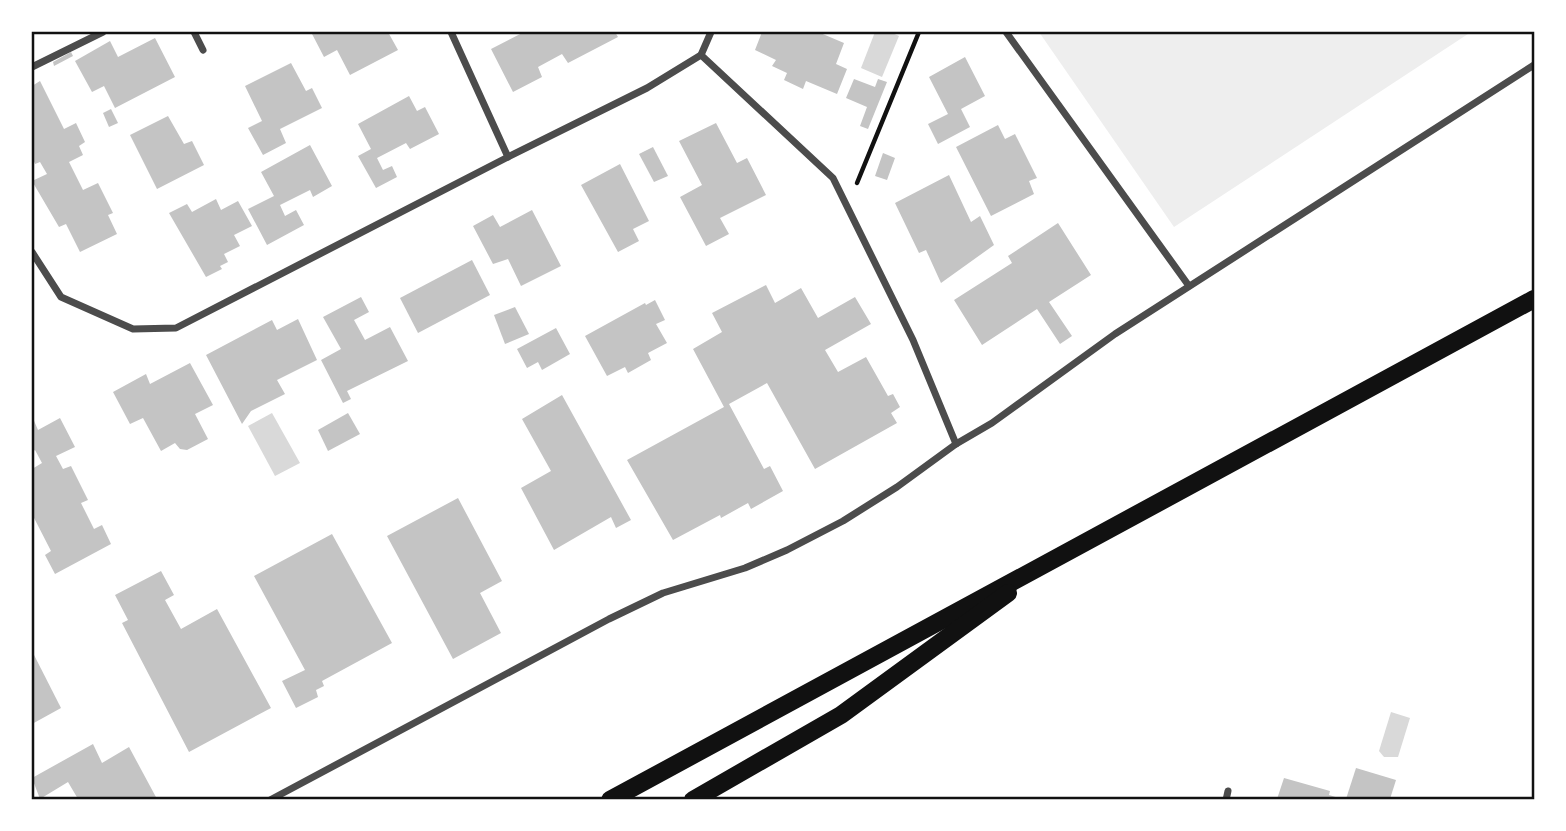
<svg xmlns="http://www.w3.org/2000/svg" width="1566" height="831" viewBox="0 0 1566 831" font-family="Lato,sans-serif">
<rect width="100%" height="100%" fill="#fff"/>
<polygon fill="#eee" points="1039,32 1471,32 1174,227"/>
<g fill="#d9d9d9">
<polygon points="875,32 890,32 899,36 882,77 861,68"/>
<polygon points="272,413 300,463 275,476 248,426"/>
<polygon points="1391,712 1410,718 1398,757 1384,757 1379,751"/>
</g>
<g fill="#c4c4c4">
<polygon points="311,32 388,32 398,50 350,75 337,50 324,57"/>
<polygon points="524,32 615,32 618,37 568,63 562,54 538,67 542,77 513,92 491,49"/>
<polygon points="762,32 818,32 844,43 836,64 847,69 837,94 806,81 803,89 784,80 787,73 772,66 776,60 755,50"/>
<polygon points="155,38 175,77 115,108 104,86 92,92 75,61 110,41 118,57"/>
<polygon points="71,52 73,56 54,66 53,62"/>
<polygon points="965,57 985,96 961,109 970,127 938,144 928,124 948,114 929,77"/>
<polygon points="291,63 306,91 312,88 322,108 280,129 286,143 263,155 248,128 262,121 245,86"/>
<polygon points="854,79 875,87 878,79 887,82 868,129 860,126 867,107 846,98"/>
<polygon points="40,81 64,129 76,123 85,142 79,146 83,155 69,162 83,190 98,183 113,213 108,215 117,234 80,252 66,224 59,227 32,181 47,174 40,162 35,164 32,157 32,112 34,111 32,106 32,86"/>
<polygon points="409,96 417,111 425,107 439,134 410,149 406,143 377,158 383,170 392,166 397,177 376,188 358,156 371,149 358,124"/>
<polygon points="111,109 118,123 109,127 103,113"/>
<polygon points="168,116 184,144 192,141 204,165 157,189 130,135"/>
<polygon points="716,123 737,163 747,158 766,195 720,218 729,234 706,246 680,197 702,185 679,141"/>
<polygon points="998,125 1005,139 1015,134 1037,178 1029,181 1034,194 991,216 956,147"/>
<polygon points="310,145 332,186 313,197 310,190 280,205 285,216 296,210 304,225 267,245 248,209 274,196 261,172"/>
<polygon points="653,147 668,176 654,182 639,154"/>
<polygon points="883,153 895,158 887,180 875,176"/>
<polygon points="620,164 649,221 633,229 639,241 618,252 581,185"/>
<polygon points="949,175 971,222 980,216 994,245 941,283 926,250 919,253 895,203"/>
<polygon points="216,199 221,210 238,201 252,226 234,235 240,246 224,254 228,262 220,266 222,269 206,277 169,213 187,204 192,212"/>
<polygon points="532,210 561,266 521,286 508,259 493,264 473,226 493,215 500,227"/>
<polygon points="1058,223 1091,275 1049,302 1072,336 1060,344 1037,309 982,345 954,300 1012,263 1008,256"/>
<polygon points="472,260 490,295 418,333 400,298"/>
<polygon points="766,285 775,303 801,288 818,318 855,297 871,324 825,350 838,372 866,357 888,396 893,394 900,407 891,413 897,423 815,469 767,383 729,404 764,469 770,466 783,491 751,509 748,503 721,518 720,515 673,540 627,460 724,407 693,349 722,332 712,313"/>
<polygon points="361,297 369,312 354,320 365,340 390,327 408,361 347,391 351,399 343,403 321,360 341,349 323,317"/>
<polygon points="655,300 665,320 656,324 667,343 648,353 651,360 628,373 625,367 607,376 585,336 645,303 646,305"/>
<polygon points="515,307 529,334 505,344 494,315"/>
<polygon points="298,319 317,360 277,380 285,394 251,411 242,424 206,355 272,320 277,330"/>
<polygon points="556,328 570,354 542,370 538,362 527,368 517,349"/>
<polygon points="190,363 213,405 195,414 208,439 187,450 180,449 175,443 161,451 143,418 130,424 113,392 146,374 150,384"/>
<polygon points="562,395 631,520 616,528 611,517 554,550 521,488 551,471 522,419"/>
<polygon points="348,413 360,434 328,451 318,430"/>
<polygon points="32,416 38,430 60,418 75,447 56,456 63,469 71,466 88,500 81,503 94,529 102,525 111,544 55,574 45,555 51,551 32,514 32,469 42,463 35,450 32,452"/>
<polygon points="458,498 502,581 480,593 501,633 453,659 387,536"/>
<polygon points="332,534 392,643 322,681 324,686 316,690 318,697 296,708 282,681 305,670 254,576"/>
<polygon points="161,571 174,595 165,600 181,629 217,609 271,708 189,752 122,623 128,620 115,595"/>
<polygon points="32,651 61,708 32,724"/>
<polygon points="93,744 102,763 129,747 157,799 78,799 68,782 40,799 32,778"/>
<polygon points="1356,768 1396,780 1390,799 1346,799"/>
<polygon points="1284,778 1330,791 1329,795 1342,799 1277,799"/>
</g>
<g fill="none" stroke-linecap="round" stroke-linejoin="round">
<polyline stroke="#111" stroke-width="4.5" points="857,183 919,32"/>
<g stroke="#4c4c4c" stroke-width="7">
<polyline points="194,32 203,50"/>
<polyline points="451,32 508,157"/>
<polyline points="1006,32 1189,286"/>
<polyline points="701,55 833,178 913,340 956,444"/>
<polyline points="32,67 103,32"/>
<polyline points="32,252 61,297 133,329 176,328 508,157 647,88 701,55 711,32"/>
<polyline points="270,800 609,619 663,593 745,568 787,550 843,521 897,487 956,444 992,423 1115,334 1534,65"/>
<polyline points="1226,800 1228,791"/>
</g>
<g stroke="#111" stroke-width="18">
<polyline points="610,800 1534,299"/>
<polyline points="693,800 841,715 1008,593"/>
</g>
</g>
<rect width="1566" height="831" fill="none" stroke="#ffffff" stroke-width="66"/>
<rect x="33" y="33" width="1500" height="765" fill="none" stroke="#111" stroke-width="2.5"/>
</svg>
